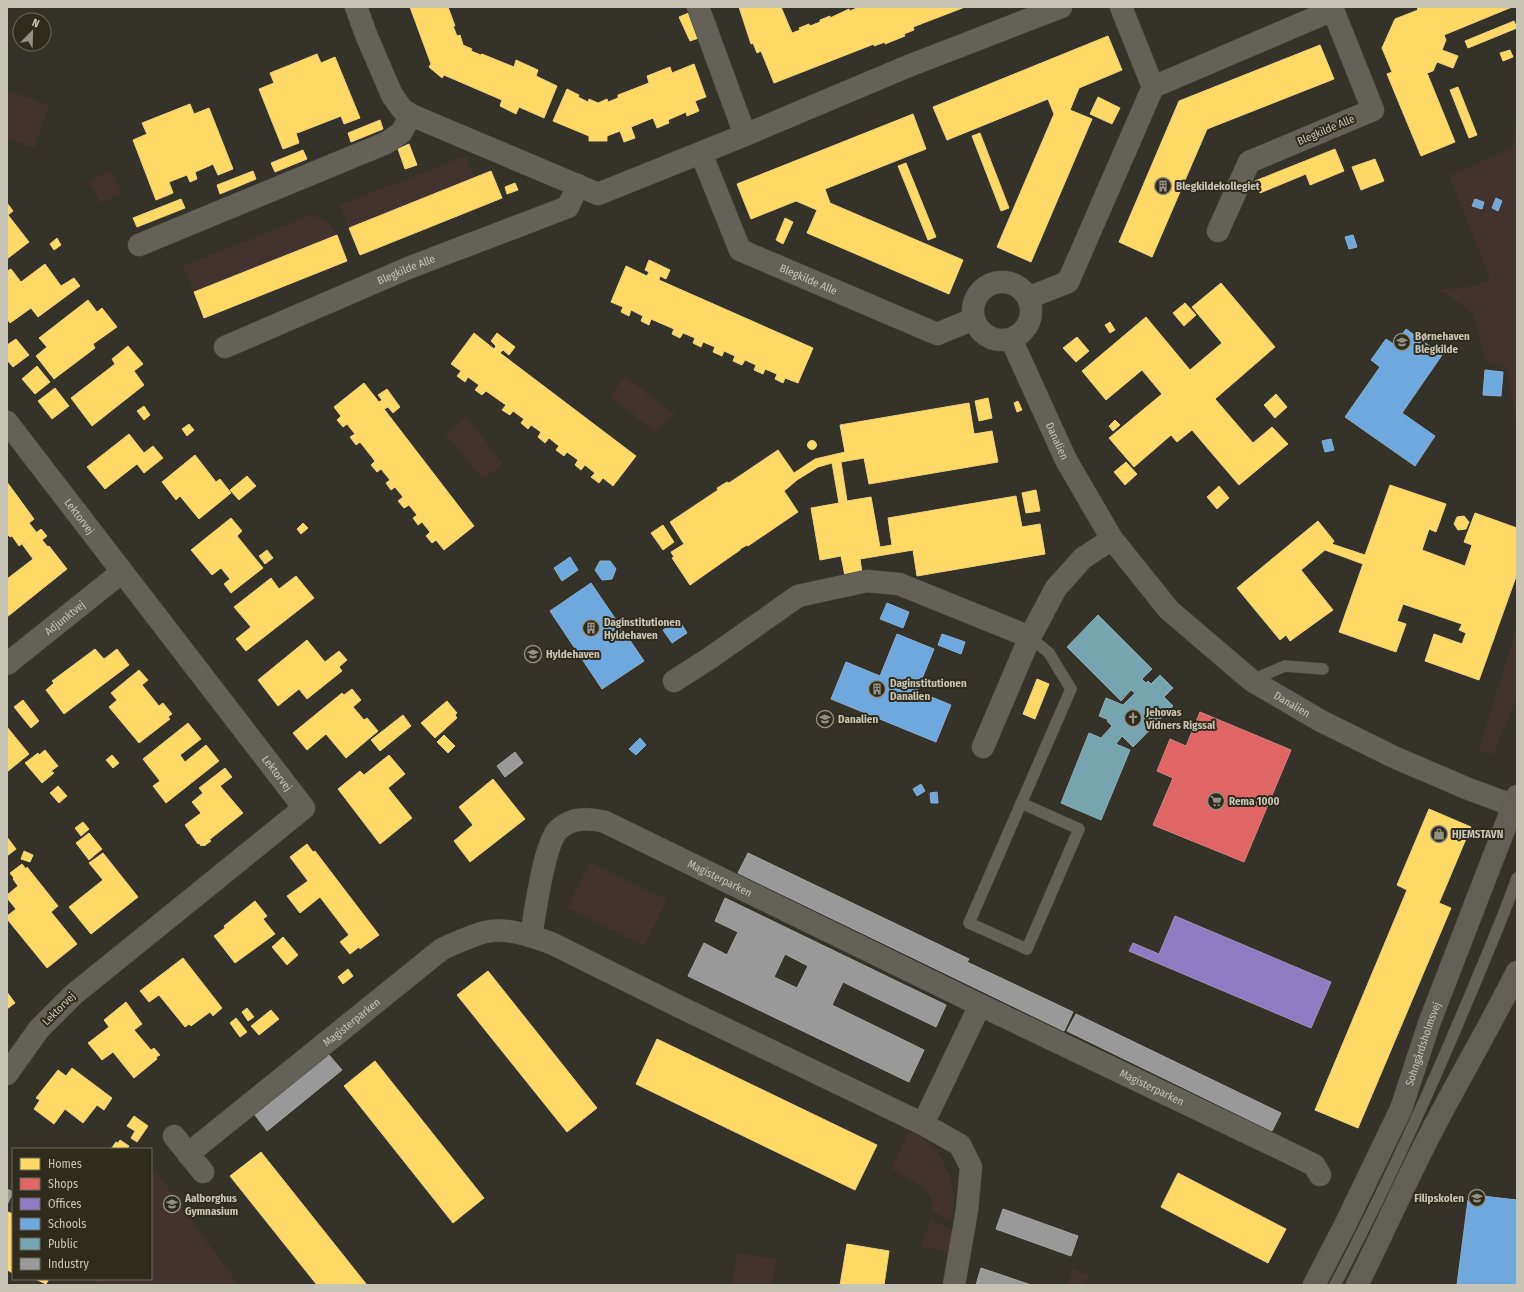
<svg xmlns="http://www.w3.org/2000/svg" width="1524" height="1292" viewBox="0 0 1524 1292" font-family="'Fira Sans Condensed',sans-serif">
<rect width="100%" height="100%" fill="#35322a"/>
<g fill="#42332f">
<polygon points="7,90 49,105 34,148 7,138"/>
<path d="M 1517,110 L 1517,426 L 1506,366 L 1486,363 L 1473,314 L 1453,298 L 1438,289 C 1456,288 1474,289 1490,279 L 1449,176 L 1513,147 Z"/>
<polygon points="465,156 475,178 349,228 340,205"/>
<polygon points="110,170 122,193 101,203 89,181"/>
<polygon points="311,215 330,223 337,235 194,292 183,266"/>
<polygon points="625,376 674,414 655,432 610,397"/>
<polygon points="466,416 503,464 482,479 446,434"/>
<polygon points="1517,626 1517,698 1493,754 1478,752"/>
<polygon points="590,862 667,900 644,946 567,908"/>
<polygon points="909,1131 926,1139 939,1154 950,1175 954,1198 951,1222 933,1211 931,1197 922,1186 891,1169"/>
<polygon points="154,1169 239,1285 96,1285 99,1279 151,1279 151,1176"/>
<polygon points="931,1219 951,1230 949,1252 920,1247"/>
<polygon points="738,1253 777,1259 772,1285 731,1285"/>
<polygon points="1073,1269 1091,1276 1083,1285 1068,1285"/>
</g>
<g fill="#ffd966" stroke="#eed27d">
<polygon points="410,7 448,7 455,26 453,26 457,36 460,35 463,45 472,49 471,51 481,55 482,54 514,67 516,60 538,70 536,76 557,86 544,118 519,107 516,114 500,106 502,100 444,75 442,78 429,67 431,64"/>
<polygon points="739,7 781,7 792,33 800,30 799,28 809,24 810,26 820,22 820,20 830,16 830,18 849,9 850,11 859,7 965,7 913,27 914,30 904,34 905,36 885,44 885,42 874,46 874,44 774,83 761,51 757,53 753,43 751,44"/>
<polygon points="1417,7 1512,7 1444,35 1446,40 1442,50 1458,56 1453,68 1437,62 1433,71 1427,73 1455,142 1421,156 1387,74 1392,72 1382,48 1395,19 1418,10"/>
<polygon points="691,12 702,37 690,41 679,17"/>
<polygon points="1514,21 1517,28 1468,48 1465,41"/>
<polygon points="1108,36 1122,70 1079,88 1070,110 1092,119 1031,262 997,247 1054,114 1048,99 947,140 933,107"/>
<polygon points="1320,45 1334,79 1207,129 1152,257 1119,242 1179,101"/>
<polygon points="1510,50 1513,57 1503,61 1500,53"/>
<polygon points="317,54 321,63 335,57 360,118 344,124 341,116 300,132 296,133 299,143 283,149 259,89 274,83 270,73"/>
<polygon points="694,64 706,97 695,101 699,111 687,116 686,112 668,120 669,123 657,128 653,118 631,127 635,138 624,142 620,131 607,136 607,141 589,141 589,136 553,121 567,89 579,95 578,97 588,102 589,99 598,103 607,99 608,102 618,98 618,95 649,83 647,76 670,67 672,73"/>
<polygon points="1458,87 1477,135 1469,138 1450,90"/>
<polygon points="1098,97 1120,108 1112,124 1090,114"/>
<polygon points="190,104 194,114 209,108 233,169 218,175 213,164 209,166 195,172 197,179 190,182 187,175 169,182 173,193 156,200 133,140 147,134 142,123"/>
<polygon points="913,114 926,149 825,189 830,203 963,260 949,294 807,233 817,210 796,201 751,219 737,184"/>
<polygon points="380,120 383,129 351,142 348,133"/>
<polygon points="980,133 1009,208 1001,211 972,136"/>
<polygon points="409,144 417,165 405,169 398,149"/>
<polygon points="1335,149 1344,171 1310,185 1306,174 1260,193 1255,181"/>
<polygon points="303,150 307,159 275,172 271,163"/>
<polygon points="1375,159 1384,181 1361,190 1352,167"/>
<polygon points="906,163 936,237 928,240 898,166"/>
<polygon points="253,171 256,179 220,194 217,185"/>
<polygon points="491,171 502,198 360,255 349,228"/>
<polygon points="515,183 518,190 507,194 505,187"/>
<polygon points="181,199 185,208 137,227 133,218"/>
<polygon points="7,203 13,211 8,215 29,242 7,259"/>
<polygon points="785,218 793,222 783,244 776,240"/>
<polygon points="337,235 347,261 204,318 194,292"/>
<polygon points="57,238 61,245 54,250 50,244"/>
<polygon points="649,260 670,270 666,279 660,276 659,280 813,348 798,383 785,378 783,383 775,379 777,374 765,369 763,374 754,370 756,365 745,360 742,365 733,361 735,356 724,351 722,356 713,352 715,347 703,342 701,347 693,343 695,338 683,333 680,338 672,334 674,329 651,319 649,325 641,321 643,316 631,310 629,316 621,312 623,307 611,302 626,266 647,276 649,272 645,270"/>
<polygon points="45,264 61,286 74,278 80,286 38,317 31,308 10,323 7,319 7,271 11,269 21,282"/>
<polygon points="1221,283 1275,347 1215,399 1253,443 1272,427 1288,444 1239,485 1192,430 1177,442 1171,435 1134,467 1109,438 1162,394 1142,370 1106,400 1082,371 1146,317 1190,370 1222,343 1192,307"/>
<polygon points="88,300 97,312 102,308 117,327 93,344 95,348 54,379 36,356 47,347 39,338"/>
<polygon points="1185,303 1196,315 1184,326 1173,313"/>
<polygon points="1110,322 1115,330 1110,333 1105,325"/>
<polygon points="474,333 494,349 496,346 491,341 497,333 515,347 509,355 503,350 500,353 636,456 613,486 603,478 599,483 591,477 595,473 585,465 581,470 575,465 578,460 567,452 564,456 556,450 559,446 549,438 545,443 538,437 541,432 531,425 528,429 521,423 524,419 513,411 510,415 502,410 506,405 486,391 482,395 475,390 479,385 468,377 465,382 457,376 461,371 451,364"/>
<polygon points="1077,337 1089,351 1076,362 1063,348"/>
<polygon points="16,339 29,355 13,367 7,360 7,345"/>
<polygon points="128,346 143,364 134,371 144,385 92,426 71,398 115,364 112,359"/>
<polygon points="37,366 50,382 35,394 22,379"/>
<polygon points="364,383 379,402 382,400 378,395 387,389 400,407 393,413 388,407 384,409 474,526 444,550 436,540 432,543 426,536 430,532 422,522 418,525 413,518 417,515 409,505 404,508 398,501 403,497 395,487 391,490 386,483 390,480 381,469 377,472 371,465 375,461 360,442 356,445 350,437 355,434 347,424 343,427 337,420 341,416 334,407"/>
<polygon points="55,388 69,406 52,419 38,401"/>
<polygon points="1276,394 1287,407 1275,418 1264,405"/>
<polygon points="988,398 992,418 979,421 975,401"/>
<polygon points="1018,401 1022,410 1017,412 1014,403"/>
<polygon points="969,403 974,434 992,431 998,462 869,484 864,458 841,462 847,501 871,497 880,547 892,545 888,518 1016,496 1022,527 1040,524 1045,554 917,576 913,550 860,559 862,573 845,576 841,556 820,560 811,508 839,503 832,463 818,467 797,480 784,491 798,512 748,546 747,545 740,549 740,550 690,585 672,558 674,557 671,552 684,544 670,522 718,490 717,488 727,482 729,483 778,450 794,473 815,459 845,452 840,425"/>
<polygon points="144,406 150,415 144,420 137,411"/>
<polygon points="1115,420 1120,425 1113,431 1109,426"/>
<polygon points="189,424 194,430 187,436 182,429"/>
<polygon points="129,434 144,453 153,446 163,458 144,473 137,464 105,489 87,467"/>
<circle cx="812" cy="445" r="4.5"/>
<polygon points="195,455 216,482 220,479 231,493 199,519 180,496 176,500 162,482"/>
<polygon points="1126,462 1137,474 1125,485 1114,472"/>
<polygon points="247,476 256,486 239,500 230,490"/>
<polygon points="7,482 34,519 29,523 37,533 19,546 12,536 10,537 7,534"/>
<polygon points="1390,485 1446,504 1436,532 1429,529 1422,550 1465,566 1472,545 1464,542 1475,513 1517,528 1517,574 1479,680 1425,661 1434,634 1462,644 1466,633 1459,630 1462,624 1403,604 1397,621 1406,624 1396,652 1339,632 1363,564 1325,550 1301,570 1333,610 1290,641 1286,635 1280,640 1237,588 1318,521 1334,541 1332,544 1365,555"/>
<polygon points="1219,486 1229,498 1217,509 1207,497"/>
<polygon points="1036,490 1040,511 1026,513 1022,493"/>
<polygon points="1464,516 1469,522 1466,529 1458,530 1454,524 1457,517"/>
<polygon points="231,518 242,531 237,536 263,568 231,593 224,584 230,579 221,568 212,575 191,550"/>
<polygon points="303,523 308,528 301,534 297,529"/>
<polygon points="663,525 674,542 663,550 651,533"/>
<polygon points="41,529 47,536 42,540 48,547 49,546 67,569 7,617 7,579 33,559 22,544"/>
<polygon points="267,550 273,558 265,564 259,556"/>
<polygon points="296,576 314,598 246,651 236,639 251,627 234,607 271,578 279,589"/>
<polygon points="307,640 325,662 339,651 347,660 339,667 342,671 307,699 299,689 278,706 258,680"/>
<polygon points="95,649 104,659 117,649 129,665 64,714 46,690 54,683 52,681"/>
<polygon points="139,670 148,680 142,685 159,706 163,703 172,714 168,717 170,719 139,743 109,707 117,700 111,693"/>
<polygon points="1037,679 1049,684 1035,719 1023,714"/>
<polygon points="352,689 361,700 353,707 364,720 367,718 378,731 346,758 326,734 307,750 293,733 342,693 344,695"/>
<polygon points="23,700 39,721 31,728 14,707"/>
<polygon points="447,701 457,713 455,715 457,718 435,738 421,723"/>
<polygon points="403,715 411,726 380,751 371,740"/>
<polygon points="188,723 201,739 180,755 185,762 206,745 219,761 166,803 153,786 160,781 143,759"/>
<polygon points="7,727 29,754 7,772"/>
<polygon points="444,735 455,746 448,753 437,742"/>
<polygon points="45,750 58,766 51,771 54,773 42,783 25,763 38,753 39,755"/>
<polygon points="112,755 119,763 113,768 106,760"/>
<polygon points="389,755 405,774 388,788 412,818 380,844 338,789 360,771 364,775"/>
<polygon points="225,768 232,777 220,786 243,813 209,840 211,841 204,846 203,845 201,846 199,843 198,844 185,825 201,813 192,802 203,793 199,788"/>
<polygon points="493,779 525,819 470,862 454,841 473,825 459,807"/>
<polygon points="58,786 67,796 59,803 50,793"/>
<polygon points="1429,809 1471,827 1439,903 1451,908 1358,1128 1315,1110 1407,890 1397,885"/>
<polygon points="83,822 89,829 81,836 75,828"/>
<polygon points="89,833 102,849 89,860 76,843"/>
<polygon points="7,837 16,849 7,856"/>
<polygon points="307,844 313,852 315,851 379,935 360,949 359,947 350,954 340,942 349,935 320,897 300,913 287,896 308,881 290,857"/>
<polygon points="24,851 33,855 30,862 21,859"/>
<polygon points="103,853 138,897 91,934 69,907 103,880 89,863"/>
<polygon points="22,864 26,869 27,867 58,906 51,912 77,944 47,968 7,919 7,916 16,909 7,898 7,895 18,886 13,879 14,878 10,873"/>
<polygon points="255,901 267,916 263,919 275,934 235,963 214,936 225,928 224,926"/>
<polygon points="283,937 298,955 287,965 272,947"/>
<polygon points="183,958 222,1008 213,1016 210,1012 191,1026 189,1024 185,1027 159,995 149,1002 140,991"/>
<polygon points="348,969 353,976 343,984 338,977"/>
<polygon points="488,971 597,1108 567,1132 457,995"/>
<polygon points="7,992 15,1003 7,1009"/>
<polygon points="126,1002 142,1024 134,1030 151,1050 154,1048 160,1055 156,1057 157,1059 134,1078 113,1052 102,1060 88,1043 109,1027 104,1020"/>
<polygon points="247,1008 254,1017 248,1021 242,1012"/>
<polygon points="271,1010 279,1019 259,1035 251,1026"/>
<polygon points="236,1018 247,1032 240,1037 230,1023"/>
<polygon points="657,1039 877,1145 855,1190 636,1084"/>
<polygon points="375,1061 484,1198 453,1223 344,1086"/>
<polygon points="72,1068 112,1098 104,1110 97,1105 83,1123 65,1109 54,1124 34,1109 40,1100 36,1098 58,1070 66,1076"/>
<polygon points="134,1116 148,1126 137,1142 131,1138 135,1131 127,1126"/>
<polygon points="120,1140 129,1146 127,1149 111,1149 116,1142 118,1143"/>
<polygon points="261,1152 367,1285 317,1285 230,1176"/>
<polygon points="1178,1173 1286,1229 1268,1263 1161,1207"/>
<polygon points="8,1212 13,1214 13,1273 7,1270"/>
<polygon points="847,1244 889,1251 884,1285 840,1285"/>
<polygon points="35,1279 49,1279 46,1284"/>
</g>
<polygon fill="#e06666" stroke="#d8827d" points="1200,712 1291,750 1244,862 1153,825 1173,778 1157,771 1170,739 1186,746"/>
<polygon fill="#8e7cc3" stroke="#9f91be" points="1175,916 1331,982 1311,1028 1129,951 1133,943 1159,954"/>
<g fill="#6fa8dc" stroke="#89b0d0">
<polygon points="1496,198 1502,201 1498,211 1492,208"/>
<polygon points="1475,199 1484,202 1482,209 1472,206"/>
<polygon points="1353,235 1357,247 1349,249 1345,237"/>
<polygon points="1406,329 1442,355 1402,413 1435,436 1415,466 1345,417 1380,367 1371,360 1386,339 1395,345"/>
<polygon points="1485,370 1503,372 1501,396 1483,395"/>
<polygon points="1331,439 1334,450 1325,452 1322,441"/>
<polygon points="570,557 578,570 562,581 554,568"/>
<polygon points="600,561 610,561 616,569 612,579 602,580 595,570"/>
<polygon points="591,583 644,661 602,689 550,611"/>
<polygon points="887,603 909,612 903,628 880,619"/>
<polygon points="679,620 687,633 672,643 663,630"/>
<polygon points="897,634 934,649 917,691 951,705 936,742 831,699 846,662 880,676"/>
<polygon points="942,634 965,642 961,654 938,645"/>
<polygon points="640,738 646,745 636,755 629,749"/>
<polygon points="921,784 925,791 917,796 913,789"/>
<polygon points="937,792 938,803 931,803 930,793"/>
<polygon points="1482,1196 1517,1200 1517,1285 1457,1285 1468,1200 1481,1202"/>
</g>
<polygon fill="#76a5af" stroke="#8eaeb0" points="1098,615 1152,669 1142,679 1146,683 1148,681 1151,684 1160,675 1173,688 1164,697 1173,706 1133,747 1122,736 1116,744 1130,750 1101,820 1061,803 1089,733 1101,738 1112,726 1107,721 1109,720 1099,716 1106,698 1123,705 1135,693 1131,690 1121,701 1067,647"/>
<g fill="#999" stroke="#a6a6a1" fill-rule="evenodd">
<polygon points="515,752 523,763 505,777 497,766"/>
<polygon points="748,853 969,959 967,962 1073,1012 1064,1031 738,873"/>
<path d="M 725,898 L 946,1005 L 936,1027 L 843,982 L 832,1005 L 924,1050 L 909,1082 L 688,976 L 704,943 L 727,955 L 738,932 L 715,921 ZM 785,954 L 808,966 L 797,988 L 774,977 Z"/>
<polygon points="1076,1014 1281,1113 1272,1131 1067,1031"/>
<polygon points="329,1055 342,1070 267,1131 255,1115"/>
<polygon points="7,1189 13,1192 7,1205"/>
<polygon points="1003,1209 1078,1236 1071,1256 996,1229"/>
<polygon points="981,1268 1031,1285 976,1285"/>
</g>
<g fill="none" stroke-linecap="round" stroke-linejoin="round">
<g stroke="#504e48" stroke-width="12">
<g id="lane">
<polyline points="1252,680 1285,666 1323,669"/>
<polyline points="1021,803 1079,829 1027,949 969,923 1071,689 1049,653 1030,637"/>
<path d="M 1335,1285 C 1386,1188 1431,1089 1473,988 C 1488,952 1504,915 1517,878"/>
</g>
</g>
<g stroke="#504e48" stroke-width="23">
<g id="street">
<polyline points="356,7 367,37 392,95 402,109 411,115"/>
<polyline points="1121,7 1153,87"/>
<polyline points="745,135 906,67 1061,7"/>
<path id="s1" d="M 701,153 L 740,250 L 937,334 L 974,319"/>
<polyline points="139,245 386,143 401,133 411,115 598,194 745,135 698,7"/>
<circle cx="1002" cy="311" r="29"/>
<polyline points="1028,298 1068,282 1153,87 1333,10 1373,110 1249,162 1218,231"/>
<path id="s2" d="M 1011,339 L 1066,460 L 1112,539 L 1169,610 L 1251,680 L 1321,721 L 1396,758 L 1466,788 L 1517,807"/>
<path id="s3" d="M 225,347 L 408,268 L 568,207 L 578,185"/>
<path id="s4" d="M 7,422 L 304,808 L 73,995 L 39,1029 L 7,1074"/>
<path id="s5" d="M 7,664 L 122,572"/>
<polyline points="674,681 710,658 798,596 867,581 899,584 1030,637"/>
<polyline points="983,747 1030,637 1056,588 1083,558 1112,539"/>
<path id="s6" d="M 531,936 C 535,914 544,842 559,829 C 573,817 588,818 605,822 L 980,1005 L 1273,1145 L 1314,1165 L 1320,1175"/>
<polyline points="923,1124 980,1005"/>
<polyline points="174,1136 203,1172"/>
<path id="s7" d="M 188,1154 L 442,949 C 456,943 470,936 485,932 C 507,927 531,936 551,943 L 680,1007 L 923,1124 L 960,1145 L 971,1167 L 967,1210 L 954,1285"/>
</g>
</g>
<g stroke="#504e48" stroke-width="23">
<g id="secondary">
<path id="s8" d="M 1314,1285 L 1345,1225 L 1401,1109 L 1430,1021 L 1517,796"/>
<path d="M 1357,1285 C 1385,1230 1409,1173 1438,1119 C 1464,1070 1492,1022 1517,972"/>
</g>
</g>
<use href="#lane" stroke="#646159" stroke-width="11"/>
<use href="#street" stroke="#646159" stroke-width="22"/>
<use href="#secondary" stroke="#625f57" stroke-width="22"/>
</g>
<defs>
<g id="building-ring" transform="scale(0.9)"><circle r="9.5" fill="#2f2c1e" stroke="#939084" stroke-width="1.5"/><path d="M-4-6H4V6H1V3H-1V6H-4ZM-2.5-4.3h1.7v1.8h-1.7ZM.8-4.3h1.7v1.8H.8ZM-2.5-1h1.7V.8h-1.7ZM.8-1h1.7V.8H.8Z" fill="#939084"/></g>
<g id="school-ring" transform="scale(0.9)"><circle r="9.5" fill="#2f2c1e" stroke="#939084" stroke-width="1.5"/><path d="M0-5L7-2L0 1L-7-2ZM-4 1L0 2.5L4 1V4Q0 6-4 4Z" fill="#939084"/></g>
<g id="church-ring" transform="scale(0.9)"><circle r="9.5" fill="#2f2c1e" stroke="#939084" stroke-width="1.5"/><path d="M-1.2-6h2.4v3.5h3.3v2.4h-3.3V6h-2.4V-.1h-3.3v-2.4h3.3Z" fill="#939084"/></g>
<g id="supermarket-ring" transform="scale(0.9)"><circle r="9.5" fill="#2f2c1e" stroke="#939084" stroke-width="1.5"/><path d="M-6-5.5h2.5l.6 2H6L4.5 2H-2.5L-4.4-4H-6ZM-1.5 3.2a1.3 1.3 0 1 0 .1 0ZM3 3.2a1.3 1.3 0 1 0 .1 0Z" fill="#939084"/></g>
<g id="shop-ring" transform="scale(0.9)"><circle r="9.5" fill="#2f2c1e" stroke="#939084" stroke-width="1.5"/><path d="M-5-2.5h2.3a2.7 3.5 0 0 1 5.4 0H5L5.5 6h-11ZM-1.5-2.5h3a1.5 2.3 0 0 0-3 0Z" fill="#939084"/></g>
</defs>
<g fill-rule="evenodd">
<use href="#building-ring" x="1163" y="186"/>
<use href="#school-ring" x="1402" y="342"/>
<use href="#building-ring" x="591" y="628"/>
<use href="#school-ring" x="533" y="654"/>
<use href="#building-ring" x="877" y="689"/>
<use href="#church-ring" x="1133" y="718"/>
<use href="#school-ring" x="825" y="719"/>
<use href="#supermarket-ring" x="1216" y="801"/>
<use href="#shop-ring" x="1439" y="834"/>
<use href="#school-ring" x="1477" y="1198"/>
<use href="#school-ring" x="172" y="1204"/>
</g>
<g text-anchor="middle" dominant-baseline="central" stroke-width="4" stroke-linejoin="round" paint-order="stroke">
<g font-size="11" fill="#c6c3b4" stroke="#2f2c1e">
<text transform="translate(1326 130) rotate(-23)">Blegkilde Alle</text>
<text stroke="none"><textPath href="#s3" startOffset="197">Blegkilde Alle</textPath></text>
<text stroke="none"><textPath href="#s1" startOffset="179">Blegkilde Alle</textPath></text>
<text stroke="none"><textPath href="#s2" startOffset="112">Danalien</textPath></text>
<text stroke="none"><textPath href="#s4" startOffset="119">Lektorvej</textPath></text>
<text stroke="none"><textPath href="#s5" startOffset="74">Adjunktvej</textPath></text>
<text stroke="none"><textPath href="#s2" startOffset="471">Danalien</textPath></text>
<text stroke="none"><textPath href="#s4" startOffset="443">Lektorvej</textPath></text>
<text stroke="none"><textPath href="#s6" startOffset="288">Magisterparken</textPath></text>
<text transform="translate(59 1009) rotate(-45)">Lektorvej</text>
<text stroke="none"><textPath href="#s7" startOffset="210">Magisterparken</textPath></text>
<text stroke="none"><textPath href="#s8" startOffset="265">Sohngårdsholmsvej</textPath></text>
<text stroke="none"><textPath href="#s6" startOffset="768">Magisterparken</textPath></text>
</g>
<g font-size="11" font-weight="bold" fill="#c6c3b4" stroke="#2f2c1e" text-anchor="start">
<text x="1176" y="186">Blegkildekollegiet</text>
<text x="1415" y="336">Børnehaven<tspan x="1415" dy="13">Blegkilde</tspan></text>
<text x="604" y="622">Daginstitutionen<tspan x="604" dy="13">Hyldehaven</tspan></text>
<text x="546" y="654">Hyldehaven</text>
<text x="890" y="683">Daginstitutionen<tspan x="890" dy="13">Danalien</tspan></text>
<text x="1146" y="712">Jehovas<tspan x="1146" dy="13">Vidners Rigssal</tspan></text>
<text x="838" y="719">Danalien</text>
<text x="1229" y="801">Rema 1000</text>
<text x="1452" y="834">HJEMSTAVN</text>
<text x="185" y="1198">Aalborghus<tspan x="185" dy="13">Gymnasium</tspan></text>
<text x="1464" y="1198" text-anchor="end">Filipskolen</text>
</g>
</g>
<rect width="1524" height="1292" fill="none" stroke="#c6c3b4" stroke-width="16"/>
<rect x="12" y="1148" width="140" height="132" fill="#2f2c1e" stroke="#6b685a"/>
<rect x="20" y="1158" width="20" height="12" fill="#ffd966" stroke="#6b685a"/>
<text x="48" y="1168" font-size="12" fill="#c6c3b4">Homes</text>
<rect x="20" y="1178" width="20" height="12" fill="#e06666" stroke="#6b685a"/>
<text x="48" y="1188" font-size="12" fill="#c6c3b4">Shops</text>
<rect x="20" y="1198" width="20" height="12" fill="#8e7cc3" stroke="#6b685a"/>
<text x="48" y="1208" font-size="12" fill="#c6c3b4">Offices</text>
<rect x="20" y="1218" width="20" height="12" fill="#6fa8dc" stroke="#6b685a"/>
<text x="48" y="1228" font-size="12" fill="#c6c3b4">Schools</text>
<rect x="20" y="1238" width="20" height="12" fill="#76a5af" stroke="#6b685a"/>
<text x="48" y="1248" font-size="12" fill="#c6c3b4">Public</text>
<rect x="20" y="1258" width="20" height="12" fill="#999999" stroke="#6b685a"/>
<text x="48" y="1268" font-size="12" fill="#c6c3b4">Industry</text>
<g transform="translate(32 32) rotate(23)"><circle r="19" fill="#2f2c1e" stroke="#6b685a"/>
<path d="M0-3L7 15L0 10L-7 15Z" fill="#939084"/>
<text y="-6" font-size="11" font-weight="bold" text-anchor="middle" fill="#c6c3b4">N</text>
</g>
</svg>
